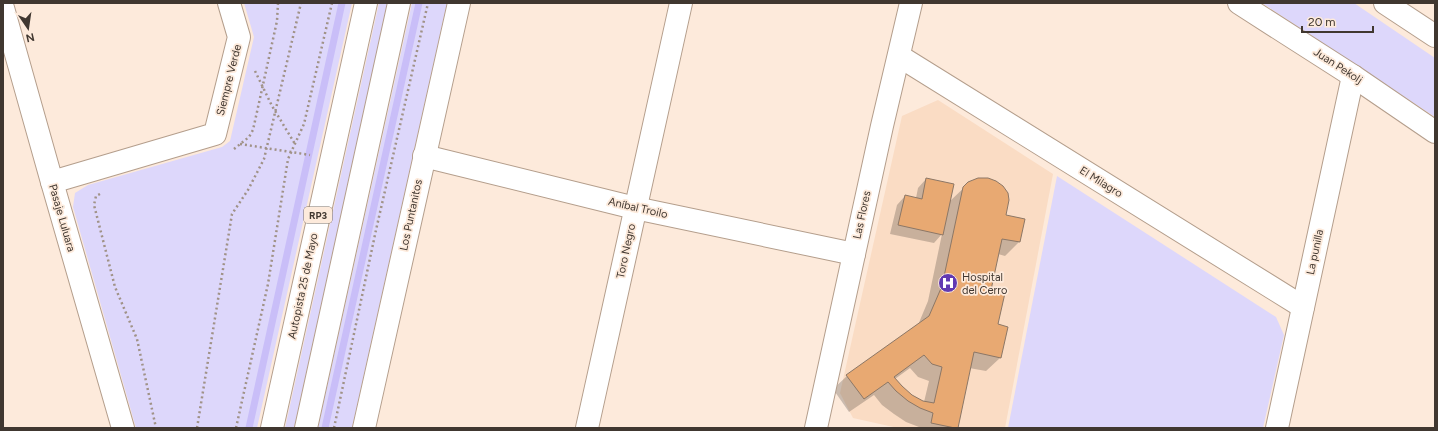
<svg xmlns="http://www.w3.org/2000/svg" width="1438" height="431" viewBox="0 0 1438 431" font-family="Figtree,sans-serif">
<rect width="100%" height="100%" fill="#fdeadb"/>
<polygon fill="#fadcc4" points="938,100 1053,174 1005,428 898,428 853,418 840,393 902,116"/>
<g fill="#ddd7fb">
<polygon points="244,3 352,3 257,428 136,428 73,207 75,193 88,185 222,147 230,141 254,37"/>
<polygon points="379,3 388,3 294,428 285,428"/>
<polygon points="412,3 447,3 352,428 318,428"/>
<polygon points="1262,3 1354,3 1435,58 1435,117"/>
<polygon points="1057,176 1276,317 1284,335 1263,428 1008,428"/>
</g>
<path fill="#0003" fill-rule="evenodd" d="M 926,179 L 949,202 L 969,183 L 1005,216 L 1019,242 L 1005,256 L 998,254 L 990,291 L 997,325 L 1000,358 L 986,371 L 969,368 L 957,428 L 919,428 L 919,427 L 906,422 L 894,414 L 882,405 L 874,395 L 849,412 L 833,389 L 847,376 L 918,325 L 928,301 L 942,234 L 934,243 L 890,234 L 897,205 L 905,196 L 916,198 L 918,188 ZM 910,368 L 918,377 L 929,381 L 924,402 L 911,396 L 895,379 Z"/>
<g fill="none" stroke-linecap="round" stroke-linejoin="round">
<g stroke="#c9bef8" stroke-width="7">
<polyline points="249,428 342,3"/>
<polyline points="325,428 419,3"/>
</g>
</g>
<g fill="#e8a972" stroke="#8c7766" fill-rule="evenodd">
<polygon points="926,178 954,184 943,235 898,225 905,195 922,199"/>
<path d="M 978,178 L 988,178 L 996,181 L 1003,186 L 1008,193 L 1009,200 L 1006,215 L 1025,219 L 1020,242 L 1002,239 L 991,290 L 1005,293 L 998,324 L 1008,327 L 1001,358 L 974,352 L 958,428 L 955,428 L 931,423 L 933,413 L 920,408 L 908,401 L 896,391 L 888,382 L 864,399 L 846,375 L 929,316 L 942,286 L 963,187 L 968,182 ZM 924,355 L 932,364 L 942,367 L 934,403 L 923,401 L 912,395 L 902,386 L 894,377 Z"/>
</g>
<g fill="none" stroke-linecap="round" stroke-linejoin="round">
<g stroke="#b49e8c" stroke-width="24">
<g id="minor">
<polyline points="3,8 52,182 123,428"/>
<polyline points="899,56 1303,307"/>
<polyline points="424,156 635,208 854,254"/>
<polyline points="52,182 215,134 239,37 229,3"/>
<polyline points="587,428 681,3"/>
<polyline points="816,428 882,126 911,3"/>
<polyline points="1277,428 1353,76"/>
</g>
</g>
<g stroke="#b49e8c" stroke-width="24">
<g id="tertiary">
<polyline points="1239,3 1353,76 1435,132"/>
<polyline points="1385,3 1435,36"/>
<polyline points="364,428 459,3"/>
</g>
</g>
<g stroke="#b49e8c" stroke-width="24">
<g id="primary">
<polyline points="272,428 366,3"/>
<polyline points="306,428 399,3"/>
</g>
</g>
<g stroke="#a09287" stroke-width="2.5" stroke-dasharray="2 3" stroke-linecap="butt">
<polyline points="255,71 272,106 295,144"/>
<polyline points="240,144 310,155"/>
<polyline points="234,149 249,137 253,130 277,21 278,3"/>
<polyline points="100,194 96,196 94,205 115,287 137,339 156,428"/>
<polyline points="197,428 232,214 248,190 264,159 301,3"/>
<polyline points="236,428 268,284 288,159 304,124 332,3"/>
<polyline points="334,428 376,230 428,3"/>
</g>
<use href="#minor" stroke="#fff" stroke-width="22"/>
<use href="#tertiary" stroke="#fff" stroke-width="22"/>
<use href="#primary" stroke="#fff" stroke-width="22"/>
</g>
<defs>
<g id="hospital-disc" transform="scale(1)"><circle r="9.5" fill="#613ab2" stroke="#fdeadb"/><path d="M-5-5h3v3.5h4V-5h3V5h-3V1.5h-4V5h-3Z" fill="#fff"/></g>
</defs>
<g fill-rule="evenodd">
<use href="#hospital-disc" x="948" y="283"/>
</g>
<g text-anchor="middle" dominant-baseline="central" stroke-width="3.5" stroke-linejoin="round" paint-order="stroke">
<rect fill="#fdeadb" stroke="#796d63" stroke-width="1" x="304" y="207" width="28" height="16" rx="3"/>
<g font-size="10" font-weight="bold" fill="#403730">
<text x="318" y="215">RP3</text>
</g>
<g font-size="11" fill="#403730" stroke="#fdeadb">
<text transform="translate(1338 66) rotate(33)">Juan Pekolj</text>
<text transform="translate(229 80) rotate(-76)">Siempre Verde</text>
<text transform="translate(1101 182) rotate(32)">El Milagro</text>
<text transform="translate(638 208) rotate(13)">Aníbal Troilo</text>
<text transform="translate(411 215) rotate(-78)">Los Puntanitos</text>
<text transform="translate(862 215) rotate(-78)">Las Flores</text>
<text transform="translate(62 218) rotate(74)">Pasaje Luluara</text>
<text transform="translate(626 251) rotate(-78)">Toro Negro</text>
<text transform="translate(1315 252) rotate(-78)">La punilla</text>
<text transform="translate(303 286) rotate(-78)">Autopista 25 de Mayo</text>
</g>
<g font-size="11" fill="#403730" stroke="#fdeadb" text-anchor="start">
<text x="962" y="277">Hospital<tspan x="962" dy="13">del Cerro</tspan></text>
</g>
</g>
<rect width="1438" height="431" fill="none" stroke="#403730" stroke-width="8"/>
<g transform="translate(28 28) rotate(167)" stroke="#fdeadb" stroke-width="3" paint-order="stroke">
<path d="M0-3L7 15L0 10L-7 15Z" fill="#403730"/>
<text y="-6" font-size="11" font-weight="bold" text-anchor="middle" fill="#403730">N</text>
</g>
<path d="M1302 26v6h71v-6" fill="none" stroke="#403730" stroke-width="2"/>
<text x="1308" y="26" font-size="12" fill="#403730" stroke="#fdeadb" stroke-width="3" paint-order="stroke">20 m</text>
</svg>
